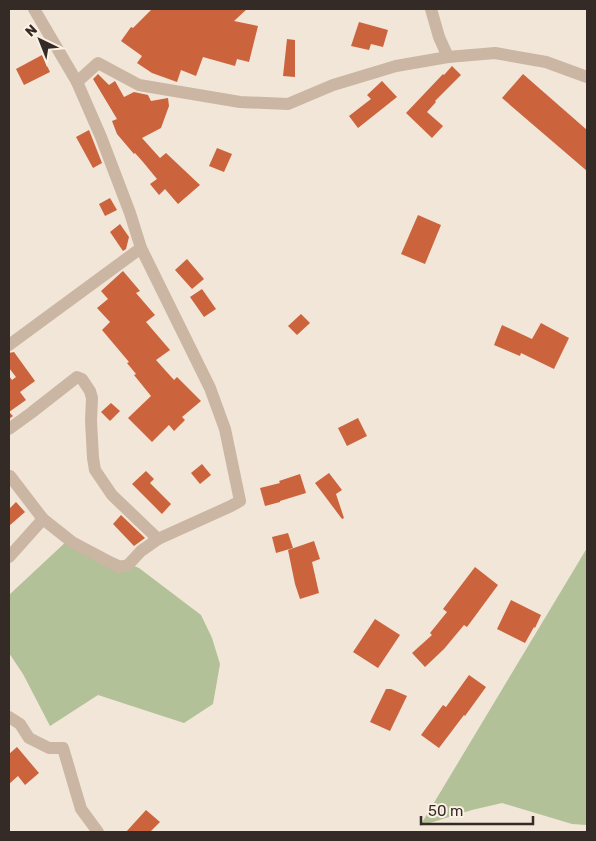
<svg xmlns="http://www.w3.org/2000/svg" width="596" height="841" viewBox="0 0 596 841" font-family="Rubik,sans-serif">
<rect width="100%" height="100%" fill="#f2e6d8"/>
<g fill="#b2c197">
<polygon points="69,539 139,568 201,615 212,638 220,664 213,704 184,723 98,695 50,726 23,674 9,653 9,595"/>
<polygon points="587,548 587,825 572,824 502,803 472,810 420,826"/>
</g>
<g fill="#cb633d">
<polygon points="152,9 247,9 234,21 258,26 249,62 237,59 235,66 203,57 196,76 181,70 177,82 152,73 137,63 142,56 121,41 131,27 133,28"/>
<polygon points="359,22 388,30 383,47 371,44 369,50 351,46"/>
<polygon points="287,39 295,40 295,77 283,76"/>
<polygon points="42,55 50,72 24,85 16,69"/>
<polygon points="452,66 461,75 435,101 436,102 427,112 443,126 432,138 406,113 443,74 444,75"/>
<polygon points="98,74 109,85 115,81 124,97 134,92 148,95 151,101 168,98 169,106 161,128 142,138 160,158 166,153 200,185 178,204 165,189 159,195 150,184 157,179 143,162 135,153 134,154 117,134 112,121 117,119 93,79"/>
<polygon points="523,74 587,130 587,171 502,98"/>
<polygon points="382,81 397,97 358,128 349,116 371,99 367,95"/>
<polygon points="89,130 102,163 93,168 76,137"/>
<polygon points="217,148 232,154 224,172 209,166"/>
<polygon points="110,198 117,210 105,216 99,204"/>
<polygon points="418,215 441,225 425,264 401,254"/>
<polygon points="120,224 129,237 126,249 123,251 110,232"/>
<polygon points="187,259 204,279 192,289 175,270"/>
<polygon points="123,271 140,291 136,293 155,315 146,322 170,350 156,360 174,380 177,377 201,401 182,417 185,420 174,431 169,425 152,442 128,418 151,396 134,375 136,374 127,363 129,362 102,330 110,322 97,308 108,299 101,291"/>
<polygon points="202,289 216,309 204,317 190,297"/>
<polygon points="301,314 310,323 297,335 288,326"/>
<polygon points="541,323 569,338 554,369 521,353 520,356 494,345 502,325 532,339"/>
<polygon points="14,352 35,381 20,392 26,400 9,412 13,416 9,419 9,376 12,380 16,377 9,368 9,353"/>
<polygon points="111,403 120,411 110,421 101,412"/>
<polygon points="358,418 367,436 347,446 338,428"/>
<polygon points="202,464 211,475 200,484 191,473"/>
<polygon points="146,471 154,479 150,483 171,504 162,514 132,484"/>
<polygon points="329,473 342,490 336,494 344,518 342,519 315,483"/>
<polygon points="300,474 306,493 280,501 280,502 265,506 260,488 280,483 279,481"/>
<polygon points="16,502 25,512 9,526 9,509"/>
<polygon points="121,515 145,538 134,546 113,524"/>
<polygon points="288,533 293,548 276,553 272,537"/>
<polygon points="314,541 320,559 312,562 319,593 300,599 295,584 288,550"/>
<polygon points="475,567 498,585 467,627 464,625 444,649 425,667 412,653 432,635 430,633 447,612 443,609"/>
<polygon points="511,600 541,615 535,628 534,627 525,643 497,629"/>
<polygon points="375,619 400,635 378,668 353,652"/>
<polygon points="469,675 486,687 465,716 464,715 439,748 421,735 443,705 446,707"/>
<polygon points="386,689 391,689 407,696 390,731 370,722"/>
<polygon points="17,747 39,773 25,785 18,776 9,784 9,754"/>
<polygon points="146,810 160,822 150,832 126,832"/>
</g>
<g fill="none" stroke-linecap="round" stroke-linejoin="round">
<g stroke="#cab6a3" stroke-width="12">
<polyline points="431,9 439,37 448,57"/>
<polyline points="77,82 98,63 139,85 240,102 288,104 333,85 396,66 448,57 495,53 546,62 587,77"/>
<polyline points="9,345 141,248"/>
<polyline points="9,429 31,413 77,377 82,379 90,391 92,398 91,421 93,458 95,470 112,495 158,539"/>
<polyline points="10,476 43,519"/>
<polyline points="9,557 43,519 72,542 119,567 128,565 141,551 158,539 231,506 240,501 225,429 210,388 141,248 130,213 101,137 77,82 34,9"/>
<polyline points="9,717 20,724 29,738 49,748 63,748 81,809 98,832"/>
</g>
</g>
<rect width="596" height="841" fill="none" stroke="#352b26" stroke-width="20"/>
<g transform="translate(40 40) rotate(317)" stroke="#faf0e4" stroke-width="4" paint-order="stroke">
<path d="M0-4L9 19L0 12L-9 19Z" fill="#352b26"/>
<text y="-8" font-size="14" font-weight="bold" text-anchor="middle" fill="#352b26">N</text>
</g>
<path d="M421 816v8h112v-8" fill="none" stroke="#352b26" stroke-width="2.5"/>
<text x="428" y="816" font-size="15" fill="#352b26" stroke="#faf0e4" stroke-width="4" paint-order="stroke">50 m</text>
</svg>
